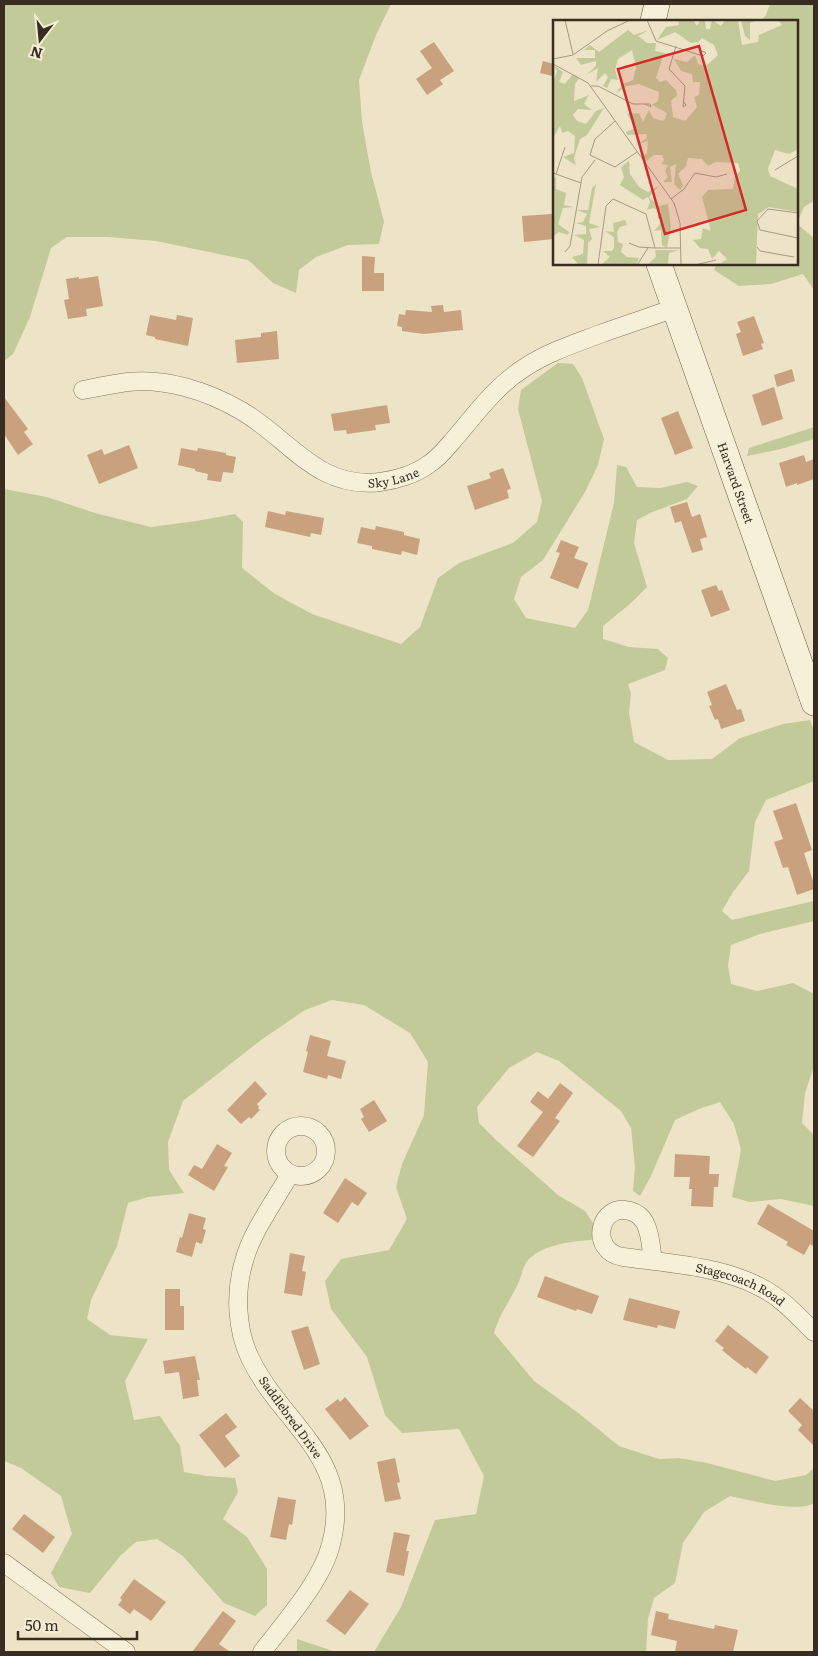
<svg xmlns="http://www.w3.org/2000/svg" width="818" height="1656" viewBox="0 0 818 1656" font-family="Literata,serif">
<rect width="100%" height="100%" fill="#ede3c6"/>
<g fill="#c2ca9a">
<polygon points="4,4 391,4 376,35 359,80 362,122 371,172 384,222 379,244 348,245 316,257 299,270 296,293 273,283 248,260 156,241 108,237 67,237 51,248 30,317 13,354 4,361"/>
<polygon points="770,4 814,4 814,201 804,207 797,223 797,21 761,21 766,15"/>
<polygon points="797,224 814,238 814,290 803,274 771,284 739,286 714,270 717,264 797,264"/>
<path d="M 558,363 L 573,364 L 582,378 L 604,439 L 598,465 L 585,492 L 543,560 L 521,577 L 514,599 L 526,618 L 575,628 L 588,610 L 614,503 L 617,465 L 626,467 L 637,487 L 660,488 L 687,482 L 698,486 L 687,499 L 650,513 L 637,520 L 634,543 L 647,587 L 631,603 L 603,626 L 603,639 L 629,647 L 658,649 L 668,658 L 665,670 L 628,684 L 631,694 L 629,712 L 634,742 L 668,760 L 712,759 L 740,738 L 783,724 L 810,720 L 814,731 L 814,781 L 766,800 L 755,822 L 749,871 L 733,892 L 722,911 L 732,920 L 814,901 L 814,921 L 760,934 L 731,945 L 728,966 L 731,984 L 757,991 L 793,983 L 814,994 L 814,1066 L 805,1093 L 802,1123 L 814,1135 L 814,1206 L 781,1199 L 750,1202 L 732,1197 L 741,1150 L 734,1124 L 720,1102 L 699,1109 L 675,1120 L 651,1176 L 640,1196 L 633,1191 L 635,1167 L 631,1128 L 621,1111 L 559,1061 L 537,1052 L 509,1068 L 477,1107 L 479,1123 L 496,1140 L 558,1195 L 585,1211 L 598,1231 L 591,1240 C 572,1241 543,1245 529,1259 C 522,1266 521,1280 516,1288 C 507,1305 500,1314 494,1333 L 534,1381 L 577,1412 L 619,1446 L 659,1459 L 679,1458 L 707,1463 L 775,1481 L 806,1475 L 814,1468 L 814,1503 C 799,1513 748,1500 730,1496 L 704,1512 L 683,1543 L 675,1583 L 654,1598 L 648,1619 L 646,1652 L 374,1652 L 401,1607 L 435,1520 L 476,1514 L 484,1476 L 459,1429 L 402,1433 L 385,1415 L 367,1357 L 331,1309 L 325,1281 L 341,1259 L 389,1250 L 407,1219 L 396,1187 L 402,1164 L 424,1115 L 428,1062 L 410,1033 L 364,1005 L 332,1000 L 305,1010 L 261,1040 L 183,1101 L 168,1142 L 169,1170 L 184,1193 L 148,1197 L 128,1203 L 117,1246 L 91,1300 L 87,1319 L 110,1335 L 148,1339 L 125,1381 L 134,1420 L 160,1416 L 180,1446 L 184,1472 L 207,1476 L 235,1478 L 238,1492 L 223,1519 L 247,1537 L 267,1569 L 267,1605 L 255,1616 L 224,1603 L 183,1556 L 157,1539 L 136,1542 L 121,1555 L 90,1593 L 59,1587 L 51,1573 L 72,1534 L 61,1496 L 21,1468 L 4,1461 L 4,489 L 47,497 L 95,513 L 151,527 L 196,521 L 235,514 L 243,522 L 242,568 L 275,594 L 312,614 L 401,644 L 420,627 L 438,578 L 459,563 L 513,543 L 537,522 L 542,501 L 518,409 L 521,390 Z"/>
<polygon points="814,427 814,439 781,449 747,456 749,448"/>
<polygon points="297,1639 336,1652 297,1652"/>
</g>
<g fill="#c9a17e">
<polygon points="434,42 454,71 440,80 443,84 427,95 416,79 432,68 420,51"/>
<polygon points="543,61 554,64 552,76 540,73"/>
<polygon points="552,214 552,220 554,220 554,239 524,242 522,216"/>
<polygon points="362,256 375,257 374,273 384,273 384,291 362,291"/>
<polygon points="98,276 103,306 86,309 87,316 68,319 64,300 69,299 66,279 79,277 79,279"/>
<polygon points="443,305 444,312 461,310 463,330 424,334 402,331 402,327 397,326 399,314 405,315 406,310 432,312 431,306"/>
<polygon points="150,315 176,320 177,315 193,318 188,346 155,339 155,337 146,335"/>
<polygon points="754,316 764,343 761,344 763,349 743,356 736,334 741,332 737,322"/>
<polygon points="277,331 279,359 237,363 235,340 261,337 261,333"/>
<polygon points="792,369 795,381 777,387 774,375"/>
<polygon points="774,387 783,419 762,426 752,395"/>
<polygon points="4,397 28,429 24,432 33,444 18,455 4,434"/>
<polygon points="387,405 390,423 375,425 376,430 347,434 346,430 334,431 331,414"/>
<polygon points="678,411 693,448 675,455 661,418"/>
<polygon points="129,445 138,468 99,484 87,455 102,449 104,455"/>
<polygon points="181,448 197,451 198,448 226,453 226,455 236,457 233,473 223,472 221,482 207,480 208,474 195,471 195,469 178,465"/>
<polygon points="804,455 806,462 814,459 814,479 797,485 797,483 786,487 779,463"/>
<polygon points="503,468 511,489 507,490 509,498 475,510 467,486 491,478 489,473"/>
<polygon points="687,502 692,517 700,514 707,537 700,539 703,550 692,553 681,521 675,523 670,507"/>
<polygon points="268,511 285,515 286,511 324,518 321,535 311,533 310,537 265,527"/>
<polygon points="376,526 404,532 404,535 420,539 417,555 402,551 401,555 372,549 372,546 357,543 361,527 375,530"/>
<polygon points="561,540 579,547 574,558 588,563 578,589 550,578 560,553 556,552"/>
<polygon points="716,585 719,591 722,590 730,610 711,617 701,590"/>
<polygon points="726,684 737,710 741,709 745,721 721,729 718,719 715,720 709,706 712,705 707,692"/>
<polygon points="796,803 812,850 804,853 814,884 814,889 797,895 788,867 783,868 774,842 783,839 773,811"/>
<polygon points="310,1035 331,1041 327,1056 346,1061 341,1079 328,1075 327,1079 303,1072 308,1052 306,1051"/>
<polygon points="255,1081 267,1094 257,1104 259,1107 258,1108 260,1110 251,1119 249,1117 241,1124 227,1110"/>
<polygon points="560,1083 573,1093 555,1118 560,1121 533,1157 517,1146 543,1112 530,1102 538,1091 548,1099"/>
<polygon points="374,1100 387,1121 369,1132 361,1119 364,1117 360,1109"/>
<polygon points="217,1144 232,1153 224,1166 228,1167 214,1191 188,1175 194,1165 202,1169"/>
<polygon points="675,1154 710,1156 709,1174 719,1174 718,1187 714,1187 713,1207 691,1206 692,1189 689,1189 690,1177 674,1177"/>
<polygon points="345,1178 367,1193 358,1206 352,1202 338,1223 323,1213"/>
<polygon points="768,1204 814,1231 814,1247 810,1244 804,1255 786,1245 788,1242 757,1224"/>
<polygon points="189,1213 206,1218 203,1229 206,1230 202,1244 196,1242 192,1257 176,1252 180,1237 182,1238"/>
<polygon points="290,1253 305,1256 302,1271 306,1272 302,1296 284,1293"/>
<polygon points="545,1276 599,1296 592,1314 577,1309 576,1311 537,1297"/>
<polygon points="165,1289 180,1289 180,1306 184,1306 184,1330 165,1330"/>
<polygon points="629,1298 680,1311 675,1329 658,1325 657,1328 623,1320"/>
<polygon points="728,1325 769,1357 756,1374 747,1367 746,1369 734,1360 722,1350 724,1348 715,1341"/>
<polygon points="308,1326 320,1364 304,1370 291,1331"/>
<polygon points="195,1356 200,1380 197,1380 199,1396 183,1399 179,1372 165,1374 163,1361"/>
<polygon points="345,1397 369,1426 350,1440 325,1409 338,1399 340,1402"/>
<polygon points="800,1398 814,1411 814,1446 798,1430 802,1425 788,1411"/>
<polygon points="226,1413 237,1427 225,1436 240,1456 225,1468 199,1435"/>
<polygon points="395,1458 400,1482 397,1483 401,1499 385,1502 377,1462"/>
<polygon points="278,1497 296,1500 292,1525 289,1524 286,1540 270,1537"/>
<polygon points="24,1514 55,1537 43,1553 12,1529"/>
<polygon points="394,1532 410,1535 406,1551 409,1551 404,1576 386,1572"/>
<polygon points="134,1579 166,1602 151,1621 134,1609 130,1614 118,1605 122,1600 120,1598"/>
<polygon points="350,1590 369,1604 345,1635 326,1621"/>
<polygon points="223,1611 236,1621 219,1644 230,1652 192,1652"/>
<polygon points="656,1611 669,1614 668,1619 714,1629 715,1625 738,1630 733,1652 675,1652 677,1641 651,1635"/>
</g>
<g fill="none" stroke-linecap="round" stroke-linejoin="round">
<g stroke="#87755d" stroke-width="19">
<g id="minor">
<path id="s1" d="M 83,390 C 98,387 113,384 128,382 C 166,378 207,391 240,410 C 288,437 317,490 380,482 C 396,480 416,474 429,464 C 440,457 447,447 456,437 C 477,412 496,386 524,368 C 548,352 574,344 600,334 C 625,325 650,317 675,308"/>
<circle cx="301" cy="1151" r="25"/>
<path id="s2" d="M 653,1261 C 651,1249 651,1234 645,1223 C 642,1217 637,1213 630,1211 C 599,1202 588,1251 623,1257 C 666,1263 719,1266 758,1286 C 780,1296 797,1315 814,1332"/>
<polyline points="4,1563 126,1652"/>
<path d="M 262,1652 C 285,1622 322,1581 331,1544 C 354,1458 282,1425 250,1358 C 236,1329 235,1291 244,1261 C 252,1231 275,1201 290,1174"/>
</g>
</g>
<g stroke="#695740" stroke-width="26">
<g id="secondary">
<polyline points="653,21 657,4"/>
<path id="s3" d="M 659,264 L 814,703"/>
</g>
</g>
<use href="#minor" stroke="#f7f0d9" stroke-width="18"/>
<use href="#secondary" stroke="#f7f0d9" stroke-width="25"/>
</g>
<g text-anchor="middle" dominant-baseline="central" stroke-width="5" stroke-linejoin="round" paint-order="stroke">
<g font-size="12" fill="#382d20" stroke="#f4edd5">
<text stroke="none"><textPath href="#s1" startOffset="339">Sky Lane</textPath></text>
<text stroke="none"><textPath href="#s3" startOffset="232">Harvard Street</textPath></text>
<text stroke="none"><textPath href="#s2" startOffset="258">Stagecoach Road</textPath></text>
<text transform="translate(291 1417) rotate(54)">Saddlebred Drive</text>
</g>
</g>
<g transform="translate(553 20)">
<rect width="245" height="245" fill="#ede3c6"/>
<path d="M 125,0 L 140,0 L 144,6 L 147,0 L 152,0 L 153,9 L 157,9 L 159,0 L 168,6 L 172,0 L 185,0 L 189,25 L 205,22 L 206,15 L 229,5 L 225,0 L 245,0 L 245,129 L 236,134 L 222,130 L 215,149 L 217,156 L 245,169 L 245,192 L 216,187 L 205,194 L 203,245 L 148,245 L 168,243 L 174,239 L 166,231 L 159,239 L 155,229 L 147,228 L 140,220 L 148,219 L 150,208 L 158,211 L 149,177 L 155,170 L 180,169 L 182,156 L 187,151 L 185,143 L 163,142 L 155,146 L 149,139 L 135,138 L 133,146 L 125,154 L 130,165 L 127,170 L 121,164 L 123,144 L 117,147 L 119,162 L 110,162 L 115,157 L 112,151 L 115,145 L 108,144 L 111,140 L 109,135 L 101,135 L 92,142 L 89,137 L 94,133 L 95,121 L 82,125 L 94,118 L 93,114 L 74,115 L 73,112 L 82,108 L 74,94 L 86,93 L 90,102 L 96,90 L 100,98 L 110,101 L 112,99 L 114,93 L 99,85 L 105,81 L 106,72 L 86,64 L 74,66 L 63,73 L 70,64 L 80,60 L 83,48 L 79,30 L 65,39 L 62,50 L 65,60 L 58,59 L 54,68 L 50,66 L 55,57 L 52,53 L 43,62 L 45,48 L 33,55 L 43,46 L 43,41 L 28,45 L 23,38 L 42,38 L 42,30 L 31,30 L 37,25 L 46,32 L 75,10 L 81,15 L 96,10 L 85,16 L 94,23 L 103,23 L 102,31 L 116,34 L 110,36 L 103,58 L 107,62 L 113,60 L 123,70 L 124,75 L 118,81 L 120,97 L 132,101 L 144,87 L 141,77 L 146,75 L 147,62 L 140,62 L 139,54 L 128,51 L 121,39 L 134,42 L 142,35 L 145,44 L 153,46 L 165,35 L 161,25 L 149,18 L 145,22 L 138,23 L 122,12 L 104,20 L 113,7 L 126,5 ZM 188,0 L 204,0 L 197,3 L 197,20 L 192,16 ZM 0,45 L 10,52 L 6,62 L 12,64 L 20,54 L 26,58 L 22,64 L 21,81 L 36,75 L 31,84 L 39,90 L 25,89 L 20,95 L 24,101 L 33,104 L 43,91 L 51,88 L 34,115 L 27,119 L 21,138 L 23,145 L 10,137 L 21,133 L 22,116 L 15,111 L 9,113 L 7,106 L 0,118 L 0,63 L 4,51 ZM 76,141 L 77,154 L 86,167 L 95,172 L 106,166 L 96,177 L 106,186 L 115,184 L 118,207 L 114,227 L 109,226 L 108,210 L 101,211 L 107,204 L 107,199 L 104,198 L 108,191 L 100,188 L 94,190 L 97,182 L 95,177 L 90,180 L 67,165 L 71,157 L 68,147 ZM 3,156 L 3,169 L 13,173 L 11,185 L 21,187 L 10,188 L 5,204 L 16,212 L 15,215 L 6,212 L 0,216 L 0,161 ZM 43,164 L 36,203 L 47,207 L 36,209 L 39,219 L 35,223 L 34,245 L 26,245 L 19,237 L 30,234 L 31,220 L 21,215 L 33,214 L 33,206 L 23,203 L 30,202 L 34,194 L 24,190 L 35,190 L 39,168 ZM 72,200 L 74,205 L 67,207 L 64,212 L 65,222 L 70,224 L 68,232 L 74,237 L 86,238 L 83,245 L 49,244 L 57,237 L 50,231 L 59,231 L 61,228 L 61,217 L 52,211 L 61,212 L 60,203 ZM 102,230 L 126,230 L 116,233 L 115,245 L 94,245 L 103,237 Z" fill="#c2ca9a"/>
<path fill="none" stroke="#a59a84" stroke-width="1" d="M 12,0 L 20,34M 94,0 L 103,21 L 150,36 L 153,33 L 149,31 L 147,35M 123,26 L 116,49 L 132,66 L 130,87 L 133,85 L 131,82M 0,39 L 20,35 L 54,11 L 77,0M 0,44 L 35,63 L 121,183 L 127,203 L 128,245M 38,66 L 45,66 L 80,84 L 97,84 L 98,87 L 92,84M 62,101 L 42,119 L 37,135 L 62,147 L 84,132M 222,150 L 245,136M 0,153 L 28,163M 3,154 L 12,127M 118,179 L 131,169 L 142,153 L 163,157 L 174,154M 245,193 L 215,189 L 204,201 L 207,210 L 245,218M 76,223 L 86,227 L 102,228M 204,227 L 207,231 L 241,237M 12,232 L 17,226 L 29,157 L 42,140M 45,245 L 53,186 L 60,179 L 93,194 L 102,228 L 127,228M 84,245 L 95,228M 142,245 L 163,240"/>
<path fill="#d62828" fill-opacity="0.15" stroke="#d62828" stroke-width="2.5" d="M 146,26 L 193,190 L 112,214 L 65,49 Z"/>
<rect width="245" height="245" fill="none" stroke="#382d20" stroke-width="2.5"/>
</g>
<rect width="818" height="1656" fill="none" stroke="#382d20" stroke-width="10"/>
<g transform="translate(40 40) rotate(196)" stroke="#f4edd5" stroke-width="4" paint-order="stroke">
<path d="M0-4L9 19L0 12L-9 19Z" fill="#382d20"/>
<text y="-8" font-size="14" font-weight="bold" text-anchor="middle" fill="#382d20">N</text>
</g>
<path d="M18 1631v8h119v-8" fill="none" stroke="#382d20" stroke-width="2.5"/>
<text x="25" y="1631" font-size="15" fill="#382d20" stroke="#f4edd5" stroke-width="4" paint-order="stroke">50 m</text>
</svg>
